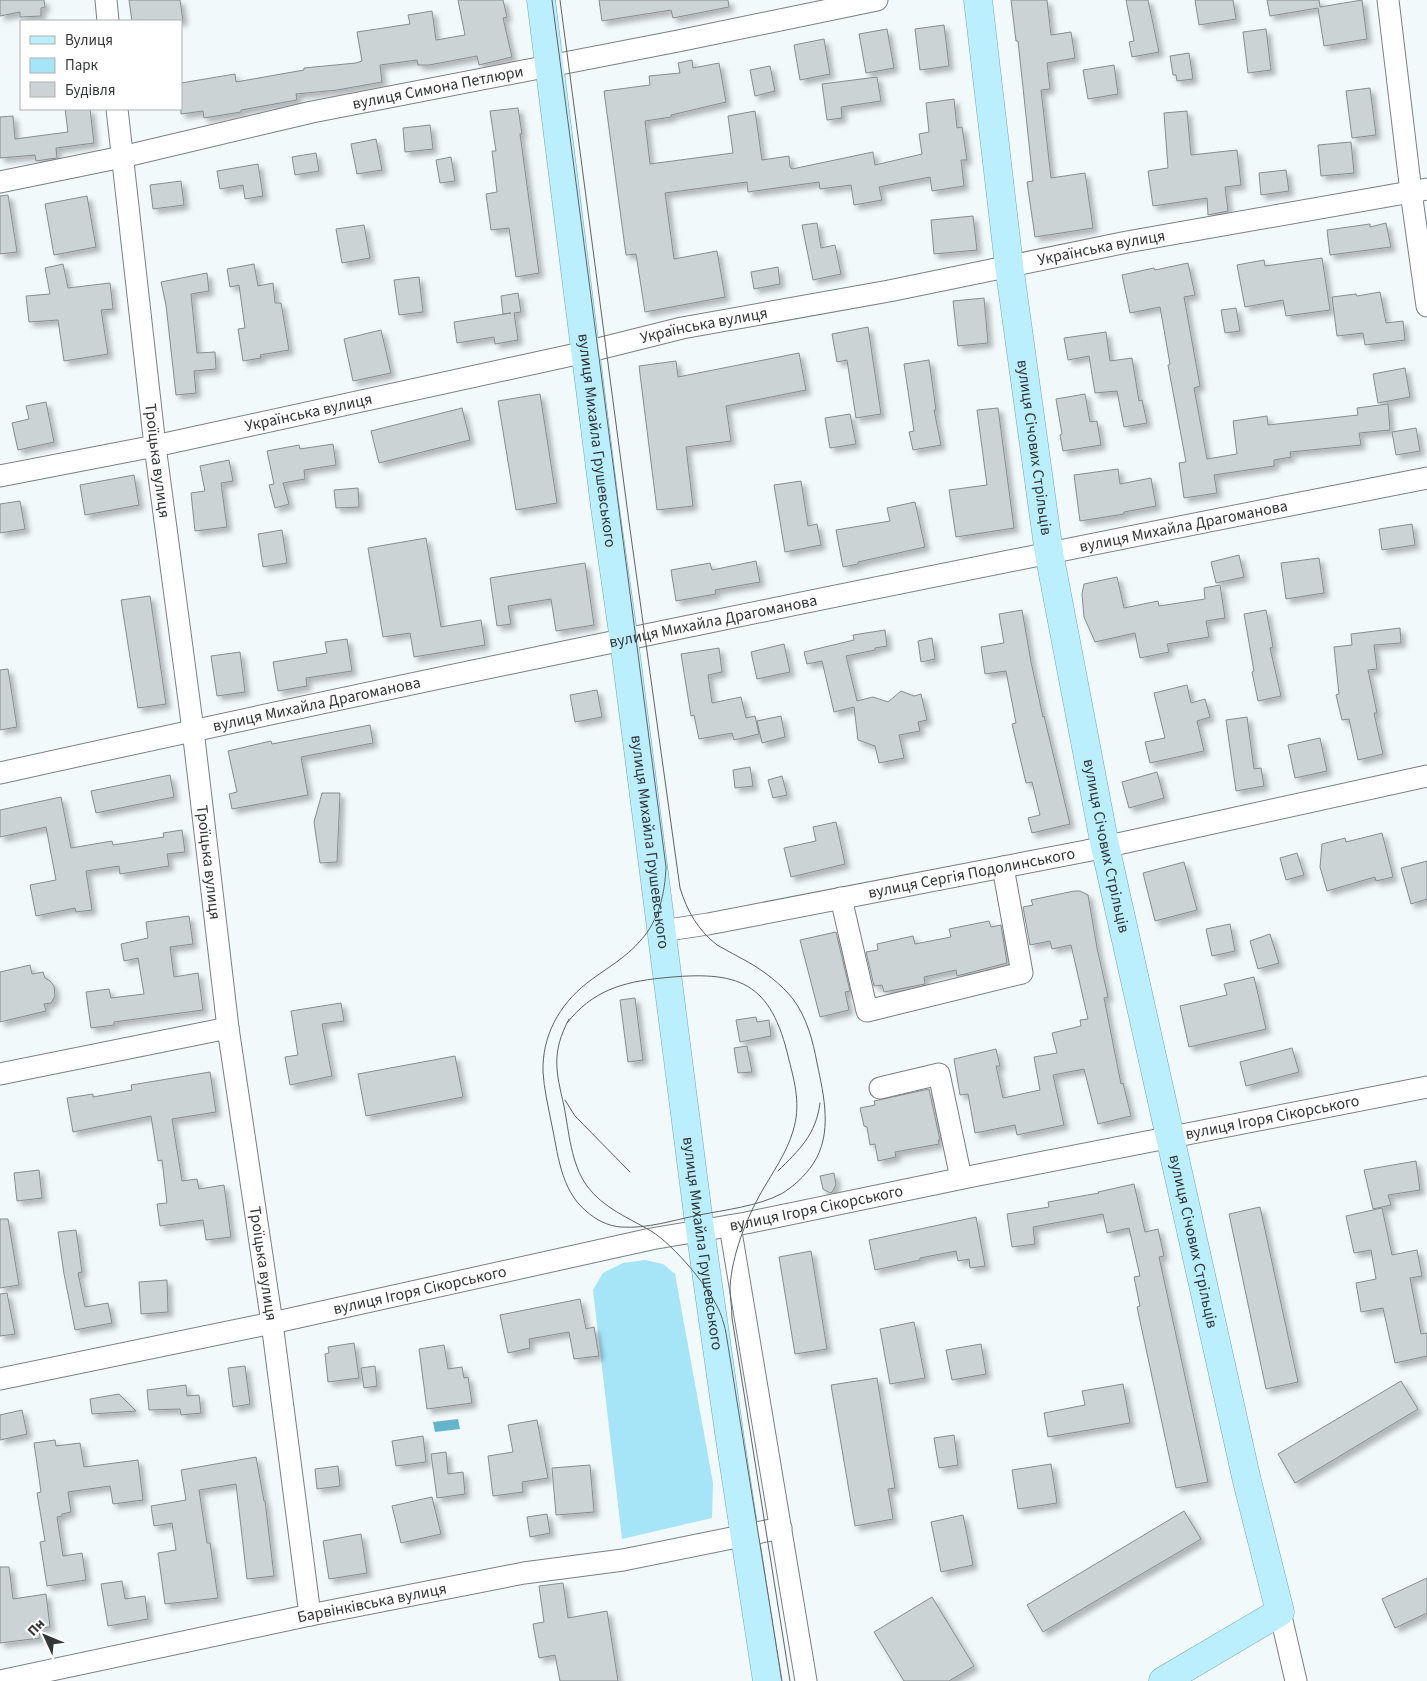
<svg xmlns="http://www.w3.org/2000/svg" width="1427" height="1681" viewBox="0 0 1427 1681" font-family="'Source Sans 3',sans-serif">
<defs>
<filter id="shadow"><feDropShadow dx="4.5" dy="4.5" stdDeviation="2.5" flood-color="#0004"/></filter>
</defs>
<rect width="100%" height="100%" fill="#f2f9fb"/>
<polygon fill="#a6e5f8" points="645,1260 663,1264 675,1274 713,1483 712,1518 622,1539 593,1290 603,1273 623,1263"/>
<polygon fill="#64b5cc" points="458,1419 460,1429 435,1432 433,1422"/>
<g fill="#ccd3d5" stroke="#878d90" filter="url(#shadow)">
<polygon points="0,0 44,0 45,7 41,8 41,16 20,17 20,12 0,16"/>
<polygon points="129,0 180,0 183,21 132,21"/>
<polygon points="458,0 503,0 507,17 503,18 512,57 479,65 477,56 429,65 418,65 417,60 380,65 382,82 337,90 296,94 297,100 241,110 241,112 204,118 203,111 181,114 181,83 235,74 236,82 304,70 304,68 356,63 362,61 357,32 410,24 408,15 432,11 436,40 465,35"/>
<polygon points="599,0 728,0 729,7 673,18 671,10 602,21"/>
<polygon points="1011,0 1047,0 1051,35 1071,32 1075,58 1047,63 1050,89 1041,90 1051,178 1085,173 1093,228 1035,237 1027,182 1033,181 1018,41 1016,41"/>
<polygon points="1126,0 1148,0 1159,52 1132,57 1129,42 1134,41"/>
<polygon points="1195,0 1233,0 1236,19 1199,25"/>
<polygon points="1267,0 1319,0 1320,7 1362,0 1367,39 1324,46 1318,8 1270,16"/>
<polygon points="944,25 949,66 920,70 915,29"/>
<polygon points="887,29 894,68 866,73 859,34"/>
<polygon points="1266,29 1271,70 1248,73 1243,32"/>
<polygon points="824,39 830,74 800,80 794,45"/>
<polygon points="1189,53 1193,79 1177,81 1176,75 1173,75 1170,56"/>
<polygon points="692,60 693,68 719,63 726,102 671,115 671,117 645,121 650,164 733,153 728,116 755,111 762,160 789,156 790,167 792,169 873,152 875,165 922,154 919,134 929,132 926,103 954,99 957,128 962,127 967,160 961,160 964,186 932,191 930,177 879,187 882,200 854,205 851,185 820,189 819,182 748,192 747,182 665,193 674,259 717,251 725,297 645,312 636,254 626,255 604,91 650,85 649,76 680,73 678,63"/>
<polygon points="1114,65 1118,94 1088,99 1083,70"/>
<polygon points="770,66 775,91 755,96 750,70"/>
<polygon points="877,77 881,101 841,107 842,118 827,120 822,84"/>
<polygon points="1370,88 1376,135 1352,138 1346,91"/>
<polygon points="518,108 522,134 520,134 539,273 516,277 509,228 491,230 486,194 497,192 492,151 496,151 490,111"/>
<polygon points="65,109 90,109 94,143 56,148 57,158 49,159 36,161 35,155 0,158 0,117 13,116 15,139 68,132"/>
<polygon points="1187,111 1191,155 1237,150 1241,185 1225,187 1228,211 1208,215 1207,198 1153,206 1148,171 1168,168 1164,113"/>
<polygon points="430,125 433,149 405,152 403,128"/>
<polygon points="376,139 382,170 357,174 351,144"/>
<polygon points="1351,142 1354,173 1321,176 1318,145"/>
<polygon points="316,153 319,171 295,175 292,157"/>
<polygon points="451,157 455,181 440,183 436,160"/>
<polygon points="258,164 263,196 245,199 243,185 220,189 217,171"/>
<polygon points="1286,170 1289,191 1261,195 1259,173"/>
<polygon points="181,181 184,205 153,209 150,185"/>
<polygon points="8,195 17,252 0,254 0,196"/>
<polygon points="87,196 96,247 54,255 45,204"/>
<polygon points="973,216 977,250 934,254 931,220"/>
<polygon points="817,223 821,248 835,245 841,274 813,280 802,225"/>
<polygon points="1386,223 1391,247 1330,255 1327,230 1370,224 1370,227"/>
<polygon points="364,225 370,258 342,263 336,229"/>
<polygon points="1322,258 1330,310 1286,316 1283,300 1245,307 1237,265 1264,260 1265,266"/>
<polygon points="1188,263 1195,295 1184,297 1200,386 1194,388 1207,459 1237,454 1233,421 1267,416 1268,425 1358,415 1357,408 1388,404 1390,430 1359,433 1361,445 1290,452 1291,457 1274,460 1274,466 1214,475 1217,493 1184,498 1179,463 1186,462 1168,365 1170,364 1160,307 1130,313 1122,275 1154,268 1155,270"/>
<polygon points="63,264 68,288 110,283 113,309 101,310 108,354 64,361 58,320 29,322 26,296 50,294 45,268"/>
<polygon points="254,264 258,286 273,283 275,303 281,303 289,350 260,355 261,358 243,361 238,329 245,328 239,285 230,287 227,269"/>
<polygon points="778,267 780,284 754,289 751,272"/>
<polygon points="207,273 209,291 191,294 197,353 215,352 216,369 194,371 196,393 176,395 166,305 161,282"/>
<polygon points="419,277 423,312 399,315 394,280"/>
<polygon points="1380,292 1386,323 1403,321 1405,340 1365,345 1363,333 1337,336 1332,297 1356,294 1357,296"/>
<polygon points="518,293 521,312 514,313 518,340 495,344 494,337 457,343 454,322 511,313 503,314 501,296"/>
<polygon points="984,298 988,343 958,346 953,301"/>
<polygon points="1236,308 1240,331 1225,333 1221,310"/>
<polygon points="868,327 881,414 856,418 847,360 837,362 832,334"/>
<polygon points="381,330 391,373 353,381 344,339"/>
<polygon points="1106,332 1110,361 1132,358 1139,401 1142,400 1147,423 1124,427 1117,391 1095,393 1089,356 1068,360 1064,338"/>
<polygon points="799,353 806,390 726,406 731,441 686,447 693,506 657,510 639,366 676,361 678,377"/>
<polygon points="929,360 936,410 934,410 941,445 913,450 909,432 914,431 904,364"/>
<polygon points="1405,368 1410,397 1378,403 1373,374"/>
<polygon points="540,394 557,503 516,510 498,401"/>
<polygon points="1085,394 1090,422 1097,421 1101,445 1063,451 1060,435 1062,434 1056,399"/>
<polygon points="46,402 54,442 18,450 12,423 29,419 26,406"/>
<polygon points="462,408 470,440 379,463 371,431"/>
<polygon points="998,408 1014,528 956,537 949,490 987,485 977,410"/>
<polygon points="850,414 856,444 830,448 825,418"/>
<polygon points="1416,428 1420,451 1396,455 1392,432"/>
<polygon points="333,444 336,465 304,470 305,479 283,483 289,504 275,508 269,485 274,484 267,451 299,445 300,449"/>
<polygon points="229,460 233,481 221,483 227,527 195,531 191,493 205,491 200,466"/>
<polygon points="1118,469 1120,484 1151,478 1156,506 1124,512 1124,514 1080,521 1074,475"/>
<polygon points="134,475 139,505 85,515 80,485"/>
<polygon points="801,481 808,526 817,524 821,545 785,552 774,485"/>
<polygon points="358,488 359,507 336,508 334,490"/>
<polygon points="20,501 25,529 0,533 0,504"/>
<polygon points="915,502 925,547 858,562 858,564 843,567 836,530 890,521 887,508"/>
<polygon points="1412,524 1415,545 1382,550 1379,529"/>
<polygon points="282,530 287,563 263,567 258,534"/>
<polygon points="426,538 441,627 481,620 485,645 414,657 410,633 383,637 368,548"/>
<polygon points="1239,555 1244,577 1216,583 1211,562"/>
<polygon points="1319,558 1324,593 1286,599 1281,563"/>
<polygon points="756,561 760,582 715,590 716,594 676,601 671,570 710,563 712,570"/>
<polygon points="585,563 594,625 556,631 551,599 508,606 511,624 497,626 490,578"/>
<polygon points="1117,577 1124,608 1158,601 1159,606 1205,599 1204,588 1220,585 1225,618 1206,621 1209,637 1167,644 1169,652 1140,658 1135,633 1095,642 1084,617 1082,594 1084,584"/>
<polygon points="150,596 166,704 138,708 121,600"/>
<polygon points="1022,610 1031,662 1043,717 1044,716 1070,824 1032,833 1028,818 1040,815 1032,782 1026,783 1012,724 1016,723 1006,671 985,674 981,647 1004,643 999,614"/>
<polygon points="1266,610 1273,647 1270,648 1281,696 1258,701 1252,672 1254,671 1244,614"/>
<polygon points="1400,628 1401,643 1374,645 1377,669 1368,670 1377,713 1374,713 1383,754 1358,760 1349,719 1342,720 1336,695 1339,694 1334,647 1352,645 1351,634"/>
<polygon points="885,630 887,646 875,648 875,650 846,656 857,701 873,697 888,702 901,691 914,696 921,694 927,720 918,722 920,731 899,735 904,758 879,763 875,746 858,740 854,707 834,712 822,661 807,664 804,652 854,640 853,635"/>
<polygon points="932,638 935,659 921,662 918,641"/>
<polygon points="347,639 352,671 306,678 307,686 278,691 273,662 327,653 325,642"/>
<polygon points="784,644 790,672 757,679 751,652"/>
<polygon points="719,648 722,672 708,675 712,703 741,697 746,718 755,716 759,734 734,740 732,733 699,739 694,715 691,716 681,654"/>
<polygon points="240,652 245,692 217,696 211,656"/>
<polygon points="8,669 17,727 0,730 0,670"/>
<polygon points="1187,685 1191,703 1205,699 1210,717 1197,721 1204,751 1150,763 1145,742 1165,738 1154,693"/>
<polygon points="597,690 602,717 575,722 570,695"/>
<polygon points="781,716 785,737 762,743 757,721"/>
<polygon points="1247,717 1254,769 1261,768 1264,786 1236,791 1226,720"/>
<polygon points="370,725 373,743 301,757 308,795 232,809 229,794 237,792 228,751 271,741 272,744"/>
<polygon points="1320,738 1327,771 1295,778 1288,745"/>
<polygon points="750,767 753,786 735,788 733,770"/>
<polygon points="1157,772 1164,798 1129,808 1122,782"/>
<polygon points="170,775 174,797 96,813 91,791"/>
<polygon points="782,776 787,795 773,798 768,780"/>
<polygon points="322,793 340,793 337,862 320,863 314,822"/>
<polygon points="61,797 71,848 112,841 113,845 164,837 163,833 182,830 185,852 167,854 169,866 120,874 119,866 86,871 92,910 76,912 75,908 36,916 30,885 56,880 46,827 0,837 0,810"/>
<polygon points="836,822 845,864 791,877 784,848 816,841 813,827"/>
<polygon points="1382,833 1393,877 1376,881 1375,877 1327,891 1320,867 1322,844 1345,838 1346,842"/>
<polygon points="1297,853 1304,875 1286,880 1280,858"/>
<polygon points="1427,861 1427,899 1411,904 1401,868"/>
<polygon points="1184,862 1197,910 1155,921 1143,873"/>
<polygon points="1074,891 1080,891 1088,895 1097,948 1108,997 1104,998 1121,1084 1123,1083 1131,1116 1098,1124 1084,1069 1053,1075 1064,1125 1017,1135 1015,1125 975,1133 968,1094 960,1095 954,1059 996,1049 1000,1066 996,1066 1003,1098 1040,1090 1034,1057 1057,1053 1052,1033 1081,1026 1080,1020 1088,1019 1071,945 1052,949 1050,941 1030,945 1023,907 1033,905 1031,900"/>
<polygon points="189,916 193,944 170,947 174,977 198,973 203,1010 114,1022 114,1025 91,1028 86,992 109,989 111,998 144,994 138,958 124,961 121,944 148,938 146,922"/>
<polygon points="989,921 991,927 1001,925 1007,963 957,976 956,970 924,977 925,984 884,992 882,985 874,986 866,952 878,950 877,944 913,936 915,944 951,937 949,929"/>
<polygon points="1230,924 1235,951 1212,956 1206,929"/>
<polygon points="836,932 850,991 845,992 849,1010 820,1017 800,940"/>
<polygon points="1270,934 1279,963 1258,969 1250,941"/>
<polygon points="30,965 32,974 43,972 45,978 50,981 54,986 55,996 51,1003 44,1004 46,1011 0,1022 0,972"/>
<polygon points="1254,977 1266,1029 1189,1047 1180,1006 1227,995 1224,984"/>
<polygon points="635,998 643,1060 628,1062 620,1000"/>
<polygon points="341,1003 344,1021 322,1024 332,1076 290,1085 285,1057 298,1055 291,1011"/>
<polygon points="756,1017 757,1022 769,1020 771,1036 740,1042 736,1020"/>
<polygon points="747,1046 752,1072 738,1073 734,1048"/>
<polygon points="1292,1048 1299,1072 1246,1086 1240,1062"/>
<polygon points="455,1056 463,1097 366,1116 358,1074"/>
<polygon points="210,1072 216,1112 172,1119 182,1181 197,1179 199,1189 224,1185 231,1237 206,1240 203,1220 160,1226 157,1204 167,1203 162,1160 158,1161 151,1116 73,1132 67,1098 93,1094 93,1097 132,1090 131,1085"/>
<polygon points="929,1089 940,1140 938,1140 939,1144 895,1152 896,1157 878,1161 875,1144 870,1145 867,1127 864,1126 860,1108 875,1105 874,1101"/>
<polygon points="1416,1161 1420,1190 1388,1195 1391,1205 1373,1209 1364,1170"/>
<polygon points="39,1170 42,1198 17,1201 14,1173"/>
<polygon points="834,1173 836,1185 832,1192 830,1193 823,1189 820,1176"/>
<polygon points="1134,1184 1145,1232 1158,1229 1164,1256 1159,1257 1208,1482 1176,1488 1137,1307 1140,1306 1134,1277 1140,1276 1129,1228 1107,1233 1103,1214 1033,1227 1035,1244 1012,1247 1007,1214 1049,1207 1048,1202 1099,1193 1098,1192"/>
<polygon points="1260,1207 1298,1382 1266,1389 1229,1214"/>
<polygon points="1382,1208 1392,1255 1417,1250 1422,1276 1410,1278 1421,1334 1427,1333 1427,1356 1395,1363 1383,1308 1361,1312 1356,1283 1376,1279 1371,1250 1354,1253 1346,1216"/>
<polygon points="976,1217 985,1266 970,1268 969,1259 958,1261 956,1251 920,1258 920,1260 875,1270 869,1240"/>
<polygon points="0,1219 8,1219 19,1285 0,1288"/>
<polygon points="76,1230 82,1272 78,1273 85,1307 108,1303 112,1323 75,1330 64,1274 58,1232"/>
<polygon points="811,1251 827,1349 795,1354 779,1257"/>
<polygon points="167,1280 168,1312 141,1314 139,1282"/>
<polygon points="7,1293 15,1334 0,1336 0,1294"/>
<polygon points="580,1299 586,1329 594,1327 599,1356 574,1359 569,1332 529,1339 530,1348 508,1353 500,1315"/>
<polygon points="914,1322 925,1378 890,1384 880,1329"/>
<polygon points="354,1343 359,1378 328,1382 325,1354 329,1353 328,1347"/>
<polygon points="981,1344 986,1374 952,1380 946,1350"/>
<polygon points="444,1345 448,1369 462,1367 464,1378 468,1377 472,1403 427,1409 419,1349"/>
<polygon points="245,1366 250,1404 233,1407 228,1368"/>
<polygon points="375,1366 377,1386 364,1388 361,1368"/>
<polygon points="877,1378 895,1488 888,1489 893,1519 855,1526 831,1385"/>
<polygon points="1401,1381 1418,1409 1295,1483 1278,1454"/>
<polygon points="1123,1384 1130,1423 1048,1437 1044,1413 1085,1405 1082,1391"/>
<polygon points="186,1385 187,1396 199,1395 201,1413 181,1415 180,1409 149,1410 147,1390"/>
<polygon points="119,1394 136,1411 92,1414 90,1399"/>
<polygon points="22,1410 27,1434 0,1440 0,1415"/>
<polygon points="537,1420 548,1478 522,1482 523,1492 493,1496 488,1456 513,1452 508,1425"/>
<polygon points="954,1435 958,1465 939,1468 934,1438"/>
<polygon points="423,1436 426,1462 396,1466 392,1441"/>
<polygon points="55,1440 56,1446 80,1443 84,1467 138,1460 143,1500 113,1504 110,1486 68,1492 71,1512 62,1514 62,1516 57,1517 63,1556 82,1553 86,1580 47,1586 40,1542 45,1541 37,1493 41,1492 34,1443"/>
<polygon points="446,1452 448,1474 463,1472 465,1494 437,1498 431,1454"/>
<polygon points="256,1457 264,1501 265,1501 274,1576 247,1579 236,1484 199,1490 207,1543 210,1543 218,1598 165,1604 158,1553 176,1550 172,1523 154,1526 151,1506 186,1500 181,1470"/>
<polygon points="1051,1464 1057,1503 1018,1509 1012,1470"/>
<polygon points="590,1465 594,1512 556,1515 552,1468"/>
<polygon points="338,1466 340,1486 317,1489 315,1469"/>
<polygon points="432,1497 441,1534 401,1543 392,1506"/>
<polygon points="1184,1511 1201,1539 1043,1632 1027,1605"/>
<polygon points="547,1514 550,1533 530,1537 527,1517"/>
<polygon points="963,1515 973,1565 941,1572 931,1522"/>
<polygon points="361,1534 367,1573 329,1579 323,1541"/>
<polygon points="0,1567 9,1567 13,1599 46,1594 50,1627 39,1628 40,1638 0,1643"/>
<polygon points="1427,1578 1427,1613 1395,1628 1382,1599"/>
<polygon points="122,1581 125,1599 145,1596 148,1619 108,1626 101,1584"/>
<polygon points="563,1583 568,1618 607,1611 618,1681 560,1681 555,1655 539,1658 533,1624 544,1622 539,1586"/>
<polygon points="932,1597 974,1666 949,1681 904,1681 874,1632"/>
</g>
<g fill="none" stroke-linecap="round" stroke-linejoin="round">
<g stroke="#7a8183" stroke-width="23">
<g id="minor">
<polyline points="106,0 108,21"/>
<polyline points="1388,0 1411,192 1427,306"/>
<path id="s1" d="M 117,109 L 155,446 L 193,730 L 228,1028 L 272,1323 L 310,1615"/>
<path id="s2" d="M 0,182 L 122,157 L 312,112 L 678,41 L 877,0"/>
<path id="s3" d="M 0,476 L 155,446 L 586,352 L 682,328 L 889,291 L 1127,242 L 1427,189"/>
<path id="s4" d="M 0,773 C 474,668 950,572 1427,478"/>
<polyline points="841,898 867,1011 1022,973 1003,867"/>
<path id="s5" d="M 661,931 L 708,924 L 1086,851 L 1427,776"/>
<polyline points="0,1074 228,1028"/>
<polyline points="880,1088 939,1074 961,1178"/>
<polyline points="730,1226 806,1681"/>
<path id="s6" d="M 0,1379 L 272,1323 L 651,1239 L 746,1223 L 973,1176 L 1427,1087"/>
<polyline points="1280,1612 1296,1681"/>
<path id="s7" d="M 0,1681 L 310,1615 L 524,1573 L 623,1560 L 781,1528"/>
</g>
</g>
<g stroke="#70a7b8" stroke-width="29">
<g id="major">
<path id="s8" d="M 541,0 L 605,507 L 624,640 L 698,1215 L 730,1439 L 767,1681"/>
<path id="s9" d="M 978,0 L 1009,265 L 1049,553 L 1105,846 L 1247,1481 L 1280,1612 L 1163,1681"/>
</g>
</g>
<use href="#minor" stroke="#fff" stroke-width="21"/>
<use href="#major" stroke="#bceffe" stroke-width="28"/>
<g stroke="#606365" stroke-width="1">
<path d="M 552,0 L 666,867 C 665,893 659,920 641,940 C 626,958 605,969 587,983 C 559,1005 542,1036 543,1072 C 544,1089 548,1105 551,1121 C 558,1153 560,1189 586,1211 C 596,1220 608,1226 621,1227 C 647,1229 674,1220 699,1215 C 725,1210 758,1206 781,1194 C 793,1187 805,1176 813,1164 C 833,1134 824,1096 817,1063 C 813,1041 807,1018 793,999 C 781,984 764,971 748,962 C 738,956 727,951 717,945 C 698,930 687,911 680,888 L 629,522 L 560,0"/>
<path d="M 569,1019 C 551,1053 556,1071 564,1106 C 569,1132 571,1164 587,1186 C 603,1208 629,1218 651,1231 C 674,1245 712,1290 721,1315 C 723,1321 725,1327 726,1333 L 782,1681"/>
<path d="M 567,1023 C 592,991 622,982 662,978 C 739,970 771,981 789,1060 C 795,1083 801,1106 793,1131 C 787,1152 773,1172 762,1191 C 746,1219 732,1255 730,1287 C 730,1297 732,1308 732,1318 L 790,1681"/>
<polyline points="565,1100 575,1116 630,1172"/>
<path d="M 778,1171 C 799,1150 816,1135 820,1103"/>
</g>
</g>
<g text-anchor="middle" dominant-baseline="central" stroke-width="5" stroke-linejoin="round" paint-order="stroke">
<g font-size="16" fill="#343637" stroke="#fff">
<text stroke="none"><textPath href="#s2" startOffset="448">вулиця Симона Петлюри</textPath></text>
<text stroke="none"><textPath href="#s3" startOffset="1125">Українська вулиця</textPath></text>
<text stroke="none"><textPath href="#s3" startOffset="720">Українська вулиця</textPath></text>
<text stroke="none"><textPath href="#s3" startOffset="315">Українська вулиця</textPath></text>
<text stroke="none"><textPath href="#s8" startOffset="444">вулиця Михайла Грушевського</textPath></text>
<text stroke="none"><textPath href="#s9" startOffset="451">вулиця Січових Стрільців</textPath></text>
<text stroke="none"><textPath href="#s1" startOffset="354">Троїцька вулиця</textPath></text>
<text stroke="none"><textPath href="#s4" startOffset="1209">вулиця Михайла Драгоманова</textPath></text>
<text stroke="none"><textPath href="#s4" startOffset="729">вулиця Михайла Драгоманова</textPath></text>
<text stroke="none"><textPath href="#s4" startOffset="324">вулиця Михайла Драгоманова</textPath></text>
<text stroke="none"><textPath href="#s8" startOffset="849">вулиця Михайла Грушевського</textPath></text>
<text stroke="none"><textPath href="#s9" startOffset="856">вулиця Січових Стрільців</textPath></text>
<text stroke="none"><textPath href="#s1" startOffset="759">Троїцька вулиця</textPath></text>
<text stroke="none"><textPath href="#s5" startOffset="316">вулиця Сергія Подолинського</textPath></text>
<text stroke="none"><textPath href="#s6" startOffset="1299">вулиця Ігоря Сікорського</textPath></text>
<text stroke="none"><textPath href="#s6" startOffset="834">вулиця Ігоря Сікорського</textPath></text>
<text stroke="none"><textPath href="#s9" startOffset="1261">вулиця Січових Стрільців</textPath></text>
<text stroke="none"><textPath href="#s8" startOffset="1254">вулиця Михайла Грушевського</textPath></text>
<text stroke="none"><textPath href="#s1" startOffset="1164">Троїцька вулиця</textPath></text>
<text stroke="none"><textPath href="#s6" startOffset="429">вулиця Ігоря Сікорського</textPath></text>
<text stroke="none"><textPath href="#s7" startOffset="380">Барвінківська вулиця</textPath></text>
</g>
</g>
<rect x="20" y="20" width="162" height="90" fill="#ffffff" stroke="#aeafaf"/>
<rect x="30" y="36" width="25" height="8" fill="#bceffe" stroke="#aeafaf"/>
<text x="65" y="45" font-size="15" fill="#343637">Вулиця</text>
<rect x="30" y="58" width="25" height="15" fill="#a6e5f8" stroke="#aeafaf"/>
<text x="65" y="70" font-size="15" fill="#343637">Парк</text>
<rect x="30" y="82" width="25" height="15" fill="#ccd3d5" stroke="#aeafaf"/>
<text x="65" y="95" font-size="15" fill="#343637">Будівля</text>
<g transform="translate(45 1636) rotate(314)" stroke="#ffffff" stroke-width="4" paint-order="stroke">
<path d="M0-4L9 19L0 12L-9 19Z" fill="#343637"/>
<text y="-8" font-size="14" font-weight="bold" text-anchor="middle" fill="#343637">Пн</text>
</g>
</svg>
